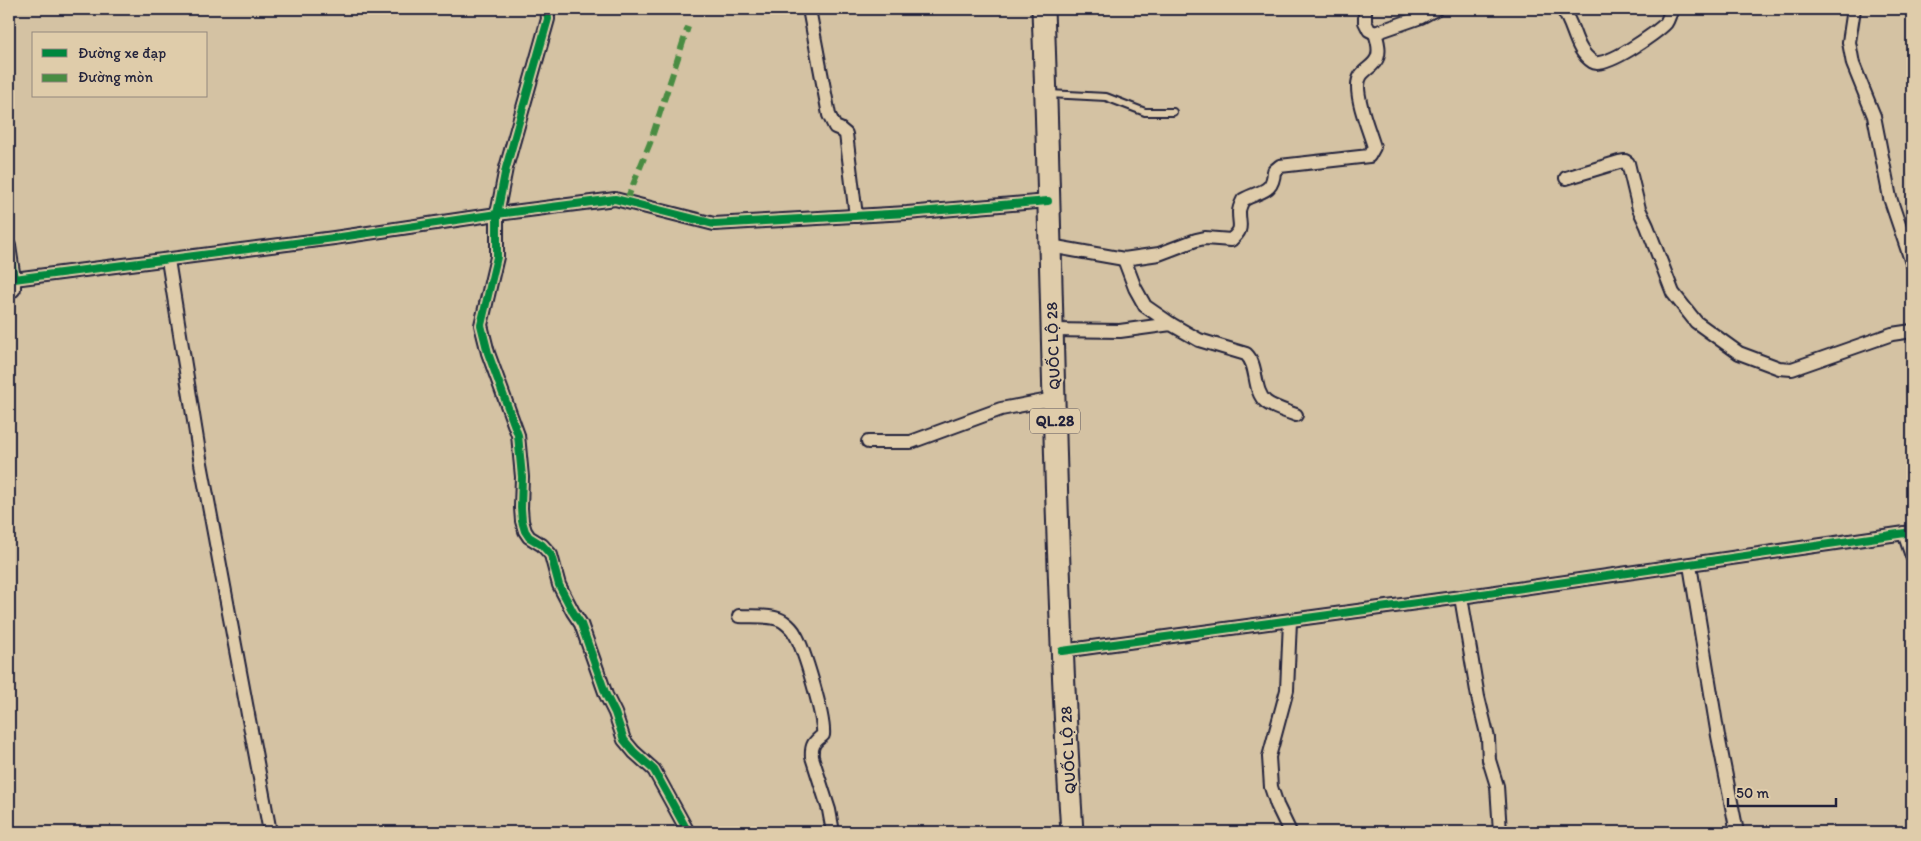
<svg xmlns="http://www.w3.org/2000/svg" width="1921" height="841" viewBox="0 0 1921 841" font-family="Itim,sans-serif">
<rect width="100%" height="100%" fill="#d4c2a3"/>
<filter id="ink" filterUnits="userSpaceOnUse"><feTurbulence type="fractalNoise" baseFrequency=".02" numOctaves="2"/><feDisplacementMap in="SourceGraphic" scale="10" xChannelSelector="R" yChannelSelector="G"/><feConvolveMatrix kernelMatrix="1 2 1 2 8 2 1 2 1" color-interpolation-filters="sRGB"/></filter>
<g filter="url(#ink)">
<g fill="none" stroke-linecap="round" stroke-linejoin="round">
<g stroke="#22223b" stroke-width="10">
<polyline id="service" points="1049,94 1106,97 1145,112 1173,112"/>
</g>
<g stroke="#22223b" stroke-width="16">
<g id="minor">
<polyline points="547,9 548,19 506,168 497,214 497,257 481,325 488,353 518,435 522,477 521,508 522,521 525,531 529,537 542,545 551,555 559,585 573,612 581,624 606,695 615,713 624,740 634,752 654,770 688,832"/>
<polyline points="809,9 829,115 835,127 840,129 846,134 856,216"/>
<polyline points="1365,9 1365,22 1369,30 1375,33 1421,17 1436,9"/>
<path d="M 1562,9 C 1575,25 1574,50 1593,62 C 1604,70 1657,33 1666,23 C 1669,19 1669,13 1673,9"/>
<polyline points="1854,9 1849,42 1853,64 1874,116 1890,198 1912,263"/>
<polyline points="1566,178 1619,162 1625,161 1628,163 1639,209 1647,226 1673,293 1696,322 1739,353 1779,368 1792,369 1892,334 1912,331"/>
<polyline points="9,246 14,279 334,238 497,214 615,199 714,224 907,213 1048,201"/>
<path d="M 1050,246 L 1124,259 L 1159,254 L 1196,240 L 1205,238 L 1231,240 C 1244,228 1239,227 1239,212 C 1239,208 1241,204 1243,200 C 1260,190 1273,194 1274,171 L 1280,166 L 1369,156 L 1374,147 C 1369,130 1358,105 1358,87 C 1357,62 1389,73 1375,33"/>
<polyline points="1124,259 1135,288 1145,306 1171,324"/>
<polyline points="168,260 200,458 270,832"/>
<polyline points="9,280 14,279 14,289 9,294"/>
<path d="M 1053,330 L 1120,331 L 1171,324 L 1199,340 L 1246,354 C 1259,366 1252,390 1266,402 C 1274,408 1286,411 1296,415"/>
<polyline points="868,442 911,442 1001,409 1054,399"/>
<polyline points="1904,533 1912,556"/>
<polyline points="1690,565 1718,736 1737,832"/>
<polyline points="1461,597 1478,697 1488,738 1489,760 1497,786 1500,832"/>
<path d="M 739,616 C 752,617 774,614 784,622 C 788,625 793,630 795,634 C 804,648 825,719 823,735 C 814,742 811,745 812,757 L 829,810 L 833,832"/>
<polyline points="1290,621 1287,690 1269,757 1271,787 1277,805 1290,832"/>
<polyline points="1062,651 1461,597 1912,532"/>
</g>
</g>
<g stroke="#22223b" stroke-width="25">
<path id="trunk" d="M 1043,9 C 1053,283 1054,558 1072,832"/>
</g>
<use href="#service" stroke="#dfccaa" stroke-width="6"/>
<use href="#minor" stroke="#dfccaa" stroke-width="12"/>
<use href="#trunk" stroke="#dfccaa" stroke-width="21"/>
<polyline stroke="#488c43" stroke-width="6" stroke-dasharray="12 6" stroke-linecap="butt" points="626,202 650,143 688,27"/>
<g stroke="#dfccaa" stroke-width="11">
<g id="cycleway">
<polyline points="547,9 548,19 506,168 497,214 497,257 481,325 488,353 518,435 522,477 521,508 522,521 525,531 529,537 542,545 551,555 559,585 573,612 581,624 606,695 615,713 624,740 634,752 654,770 688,832"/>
<polyline points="9,246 14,279 334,238 497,214 615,199 714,224 907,213 1048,201"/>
<polyline points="1062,651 1461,597 1912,532"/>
</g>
</g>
<use href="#cycleway" stroke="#00873e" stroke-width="8"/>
</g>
</g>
<g text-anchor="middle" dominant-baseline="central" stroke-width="4" stroke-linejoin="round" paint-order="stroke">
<rect fill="#dfccaa" stroke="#5b555c" stroke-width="1" x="1030" y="408.5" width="50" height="25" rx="4"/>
<g font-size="15" font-weight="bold" fill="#22223b">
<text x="1055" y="421">QL.28</text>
</g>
<g font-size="16" fill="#22223b" stroke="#dfccaa">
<text transform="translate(1053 346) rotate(-92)">QUỐC LỘ 28</text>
<text transform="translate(1068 750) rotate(-93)">QUỐC LỘ 28</text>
</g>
</g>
<rect width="1921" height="841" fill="none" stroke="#dfccaa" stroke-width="30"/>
<rect x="15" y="15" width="1891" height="811" fill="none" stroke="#22223b" stroke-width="2" filter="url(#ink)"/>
<rect x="32" y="32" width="175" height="65" fill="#dfccaa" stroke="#93887e"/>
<rect x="42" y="49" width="25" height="8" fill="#00873e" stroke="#93887e"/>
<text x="78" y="58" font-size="15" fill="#22223b">Đường xe đạp</text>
<rect x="42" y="74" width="25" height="8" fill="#488c43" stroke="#93887e"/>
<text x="78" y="82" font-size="15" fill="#22223b">Đường mòn</text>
<path d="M1728 798v8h108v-8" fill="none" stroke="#22223b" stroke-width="2.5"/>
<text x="1736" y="798" font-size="15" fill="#22223b" stroke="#dfccaa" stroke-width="4" paint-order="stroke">50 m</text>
</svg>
